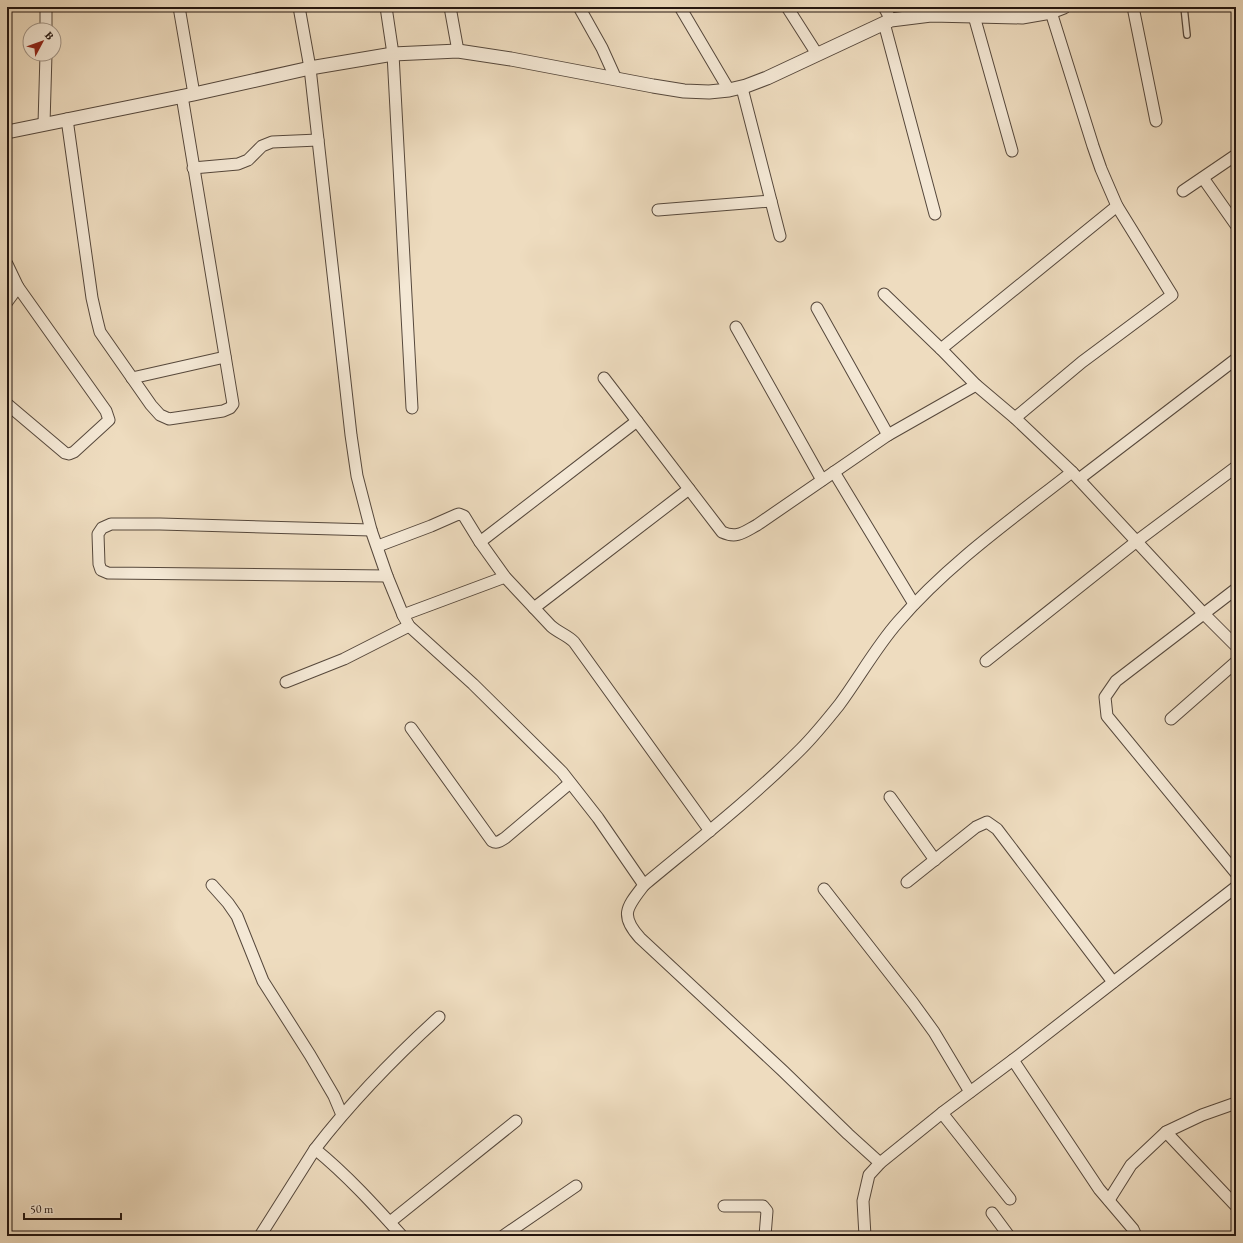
<svg xmlns="http://www.w3.org/2000/svg" width="1243" height="1243" viewBox="0 0 1243 1243" font-family="'EB Garamond',serif">
<rect width="100%" height="100%" fill="#eedcbf"/>
<filter id="stains"><feTurbulence type="fractalNoise" baseFrequency=".005" numOctaves="4"/><feColorMatrix values="0 0 0 0 .2 0 0 0 0 .09 0 0 0 0 .02 0 0 0 .5 -.17"/></filter>
<radialGradient id="worn" r=".72"><stop offset=".6" stop-color="#630" stop-opacity="0"/><stop offset="1" stop-color="#630" stop-opacity=".3"/></radialGradient>
<g fill="none" stroke-linecap="round" stroke-linejoin="round">
<g stroke="#56483c" stroke-width="8">
<polyline id="service" points="1184,7 1187,35"/>
</g>
<g stroke="#56483c" stroke-width="13">
<g id="minor">
<polyline points="179,7 194,94"/>
<polyline points="299,7 310,68 351,435 357,476 371,530 387,576 403,615 409,626 473,684 562,772 598,818 644,885"/>
<polyline points="386,7 393,54 412,408"/>
<polyline points="450,7 458,51"/>
<polyline points="579,7 602,48 616,79"/>
<polyline points="680,7 729,90"/>
<polyline points="787,7 817,54"/>
<polyline points="884,7 891,20"/>
<polyline points="1016,7 1022,17"/>
<polyline points="1133,7 1156,121"/>
<polyline points="974,16 1012,151"/>
<polyline points="884,23 935,214"/>
<polyline points="46,30 46,7"/>
<polyline points="742,88 780,236"/>
<polyline points="67,119 92,298 97,320 100,332 151,405 160,415 169,419 223,411 230,408 233,404 182,96"/>
<polyline points="44,124 46,54"/>
<polyline points="193,168 238,164 248,160 262,146 272,142 318,140"/>
<polyline points="1203,178 1236,225"/>
<polyline points="1183,191 1236,155"/>
<polyline points="658,210 771,201"/>
<polyline points="7,264 18,287 106,411 109,420 74,452 69,454 65,453 7,404"/>
<polyline points="884,294 941,349 976,385 1015,418 1072,472 1203,613 1236,646"/>
<polyline points="7,302 18,287"/>
<polyline points="817,308 888,435"/>
<polyline points="736,327 822,480"/>
<polyline points="941,349 1117,206"/>
<polyline points="132,378 225,357"/>
<path d="M 604,378 L 722,532 C 737,539 744,532 757,525 L 888,435 L 976,385"/>
<polyline points="1015,418 1082,362 1172,295 1117,206 1101,169 1093,146 1051,12"/>
<polyline points="834,472 914,604"/>
<polyline points="1079,479 1236,359"/>
<polyline points="371,530 160,524 111,524 102,528 98,534 99,564 101,570 108,573 387,576"/>
<polyline points="480,542 637,421"/>
<path d="M 378,546 L 431,526 L 456,515 L 459,514 L 464,516 L 480,542 L 505,577 L 551,626 C 559,633 567,635 574,642 L 710,831"/>
<polyline points="1236,589 1116,681 1105,697 1107,716 1236,873"/>
<polyline points="534,608 689,489"/>
<polyline points="403,615 505,577"/>
<polyline points="986,661 1137,541 1236,467"/>
<polyline points="286,682 344,659 409,626"/>
<polyline points="1171,719 1236,662"/>
<path d="M 411,728 L 492,841 C 497,844 500,841 505,838 L 570,783"/>
<polyline points="890,797 935,860"/>
<polyline points="907,882 976,827 987,822 997,829 1113,982"/>
<polyline points="212,885 228,903 237,916 263,981 310,1055 334,1096 342,1115"/>
<polyline points="824,889 913,1003 934,1032 970,1092"/>
<polyline points="1013,1060 1099,1189 1133,1229 1136,1236"/>
<polyline points="942,1113 1010,1199"/>
<polyline points="1166,1132 1236,1206"/>
<path d="M 880,1163 L 848,1134 L 783,1071 L 640,938 C 619,915 627,907 644,885 C 697,841 752,798 801,749 C 815,735 827,720 839,705 C 859,678 876,647 898,622 C 948,564 1012,519 1072,472"/>
<polyline points="1109,1200 1131,1165 1166,1132 1202,1115 1236,1103"/>
<polyline points="724,1206 763,1206 767,1211 765,1236"/>
<polyline points="992,1213 1009,1236"/>
<polyline points="390,1222 516,1121"/>
<polyline points="260,1236 315,1149"/>
<path d="M 402,1236 C 375,1206 347,1175 315,1149 C 352,1101 394,1058 439,1017"/>
<polyline points="503,1236 576,1186"/>
<polyline points="865,1236 863,1201 869,1175 880,1163 942,1113 1013,1060 1236,887"/>
</g>
</g>
<g stroke="#56483c" stroke-width="15">
<polyline id="tertiary" points="7,132 194,94 310,68 393,54 458,51 511,59 653,86 684,91 709,92 729,90 746,86 767,78 891,20 931,15 1022,17 1051,12 1064,7"/>
</g>
<use href="#service" stroke="#f4e8d5" stroke-width="5.5"/>
<use href="#minor" stroke="#f4e8d5" stroke-width="11"/>
<use href="#tertiary" stroke="#f4e8d5" stroke-width="13"/>
</g>
<rect width="1243" height="1243" fill="none" stroke="#eedcbf" stroke-width="24"/>
<rect x="8" y="8" width="1227" height="1227" fill="none" stroke="#241610" stroke-width="2"/>
<rect x="12" y="12" width="1219" height="1219" fill="none" stroke="#241610"/>
<g transform="translate(42 42) rotate(49)"><circle r="19" fill="#f4e8d5" stroke="#a19486"/>
<path d="M0-3L7 15L0 10L-7 15Z" fill="#8f2418"/>
<text y="-6" font-size="11" font-weight="bold" text-anchor="middle" fill="#241610">B</text>
</g>
<path d="M24 1213v6h97v-6" fill="none" stroke="#241610" stroke-width="2"/>
<text x="30" y="1213" font-size="12" fill="#241610" stroke="#f4e8d5" stroke-width="3" paint-order="stroke">50 m</text>
<rect width="100%" height="100%" filter="url(#stains)"/>
<rect width="100%" height="100%" fill="url(#worn)"/>
</svg>
